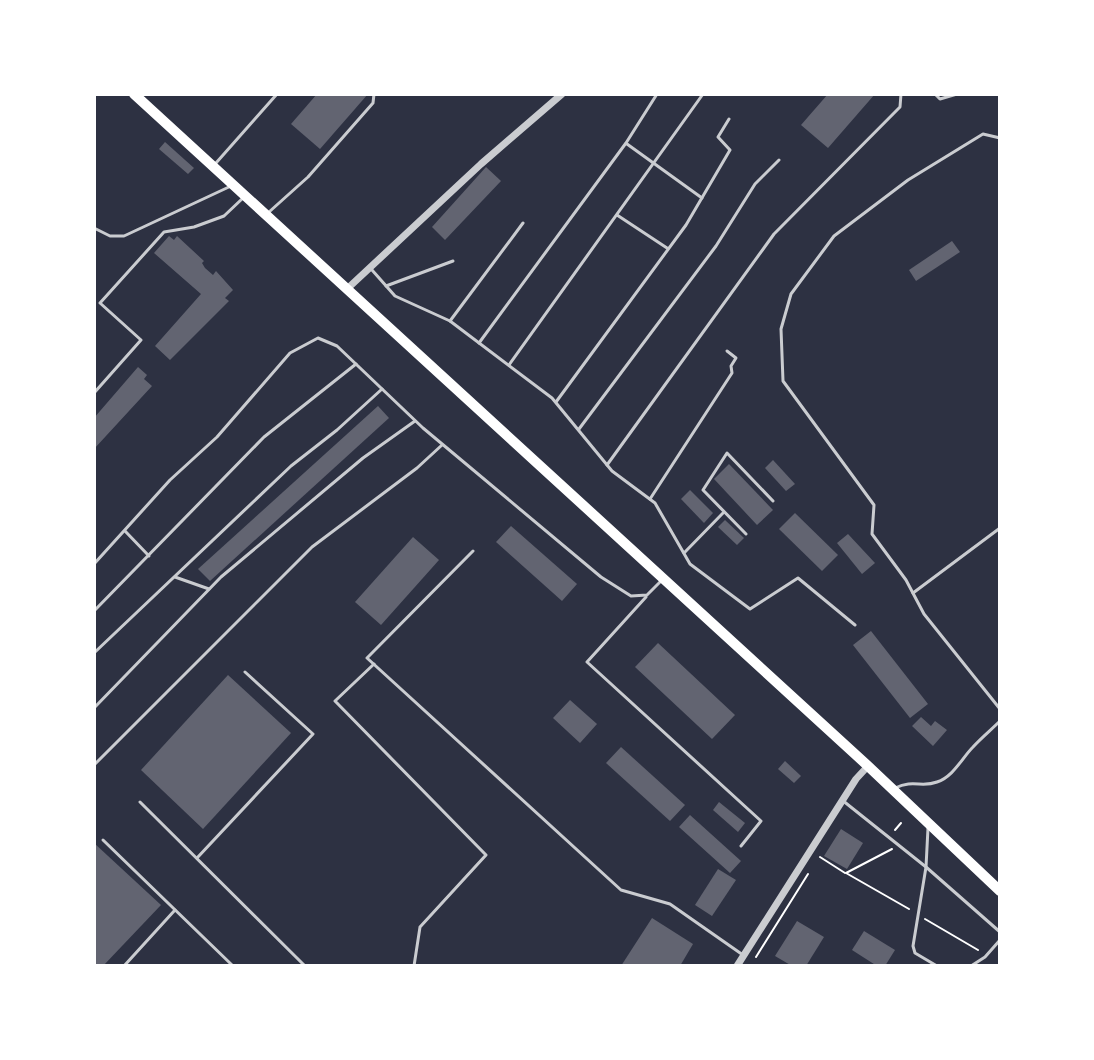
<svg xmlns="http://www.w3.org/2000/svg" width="1094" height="1060" viewBox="0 0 1094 1060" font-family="Arial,sans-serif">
<rect width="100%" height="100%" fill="#2d3142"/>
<g fill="#626471">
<polygon points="317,94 368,94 320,149 291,124"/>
<polygon points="828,94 875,94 828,148 801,125"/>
<polygon points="165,142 194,168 188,174 159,149"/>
<polygon points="486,167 501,181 445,240 432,227"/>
<polygon points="169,236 174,240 177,236 204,261 202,263 205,268 213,275 216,271 233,290 225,298 229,301 170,360 155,346 201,294 154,253"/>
<polygon points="952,241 960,252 916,281 909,270"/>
<polygon points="138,367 147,375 144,379 152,386 94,449 94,418"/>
<polygon points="378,406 389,418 210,581 198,569"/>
<polygon points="773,460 795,484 786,491 765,468"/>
<polygon points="729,464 773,510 757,525 714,479"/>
<polygon points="690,490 713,513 704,523 681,499"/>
<polygon points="795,513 838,555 822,571 779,529"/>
<polygon points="725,520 744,538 737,545 718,527"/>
<polygon points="511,526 577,584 562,601 496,542"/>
<polygon points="848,534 875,563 862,574 837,543"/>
<polygon points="413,537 439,560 381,625 355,602"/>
<polygon points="871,631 928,704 910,718 853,645"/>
<polygon points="658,643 735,715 712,739 635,667"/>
<polygon points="228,675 291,733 203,829 141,770"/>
<polygon points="570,700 597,724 580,743 553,718"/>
<polygon points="921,717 931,726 935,721 947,730 933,746 912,726"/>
<polygon points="621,747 685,805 670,821 606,763"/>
<polygon points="785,761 801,776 794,783 778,769"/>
<polygon points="719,802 745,823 738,832 713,810"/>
<polygon points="690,815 741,861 730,873 679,827"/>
<polygon points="841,829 863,843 847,869 824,856"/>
<polygon points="94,843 161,905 103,966 94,966"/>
<polygon points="718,869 736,880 712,916 695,905"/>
<polygon points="652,918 693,944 680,966 621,966"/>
<polygon points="797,921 824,937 806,966 792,966 775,956"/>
<polygon points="864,931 895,950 885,966 877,966 852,950"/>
</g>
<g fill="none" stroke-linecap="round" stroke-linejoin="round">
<g stroke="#fff" stroke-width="2">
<polyline points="895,830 901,823"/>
<polyline points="892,849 846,873 909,909"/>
<polyline points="820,857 845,873"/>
<polyline points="925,919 978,950"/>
<polyline points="756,957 808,874"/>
</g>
<g stroke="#caccd0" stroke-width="3">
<polyline points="935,94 940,99 957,94"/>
<polyline points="1000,138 983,134 908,180 834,236 791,294 781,329 783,381 874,505 872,534 906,580 924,614 1000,709"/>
<polyline points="627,144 702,198"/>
<polyline points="216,163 277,94"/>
<polyline points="269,212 308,177 373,103 374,94"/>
<polyline points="617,215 667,248"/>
<polyline points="94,228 110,236 124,236 231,186"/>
<polyline points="372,270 395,296 450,321 552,398 612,471 655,503 690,564 750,609 798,578 855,625"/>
<polyline points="386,286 453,261"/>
<polyline points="450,321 523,223"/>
<polyline points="479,343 626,143 657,94"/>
<polyline points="509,365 703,94"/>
<polyline points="94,393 141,340 100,303 164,232 194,227 224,216 243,198"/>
<polyline points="556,402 686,225 730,150 718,137 729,119"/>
<polyline points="579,429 716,246 755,184 779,160"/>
<polyline points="607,465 774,234 900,107 901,94"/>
<polyline points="650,499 732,373 731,366 736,358 727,351"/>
<polyline points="125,531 149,556"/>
<polyline points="746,534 703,490 727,453 773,501"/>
<polyline points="473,551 367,658 621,890 670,904 743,955"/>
<polyline points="684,553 723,513"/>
<polyline points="94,564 170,480 217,437 290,353 318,338 337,346 423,428 601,577 631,596 647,595 660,582"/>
<polyline points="175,577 209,589"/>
<polyline points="913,593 1000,528"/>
<polyline points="646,597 587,662 761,821 741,846"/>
<polyline points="94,611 264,437 356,364"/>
<polyline points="94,653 291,466 337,430 382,389"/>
<polyline points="374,664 335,701 486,855 420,927 414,966"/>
<polyline points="94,708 221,577 363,458 415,421"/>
<polyline points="94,765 312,547 417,468 442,445"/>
<path d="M 895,788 C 914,779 921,788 937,782 C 953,777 962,758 973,747 C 981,738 991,730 1000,721"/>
<polyline points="842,800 926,867 1000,932"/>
<polyline points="140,802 305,966"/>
<polyline points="928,828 926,867 913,946 915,953 937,966"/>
<polyline points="103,840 233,966"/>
<polyline points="197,858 313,734 245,672"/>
<polyline points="124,966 175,910"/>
<polyline points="971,966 985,957 1000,940"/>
<polyline points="998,966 1000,964"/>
</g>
<g stroke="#caccd0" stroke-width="7">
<polyline points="347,289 481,164 562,94"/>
<polyline points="737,966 856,779 868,766"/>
</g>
<polyline stroke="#fff" stroke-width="10" points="134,94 868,766 1000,891"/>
</g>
<rect width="1094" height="1060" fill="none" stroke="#ffffff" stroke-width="192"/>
</svg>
